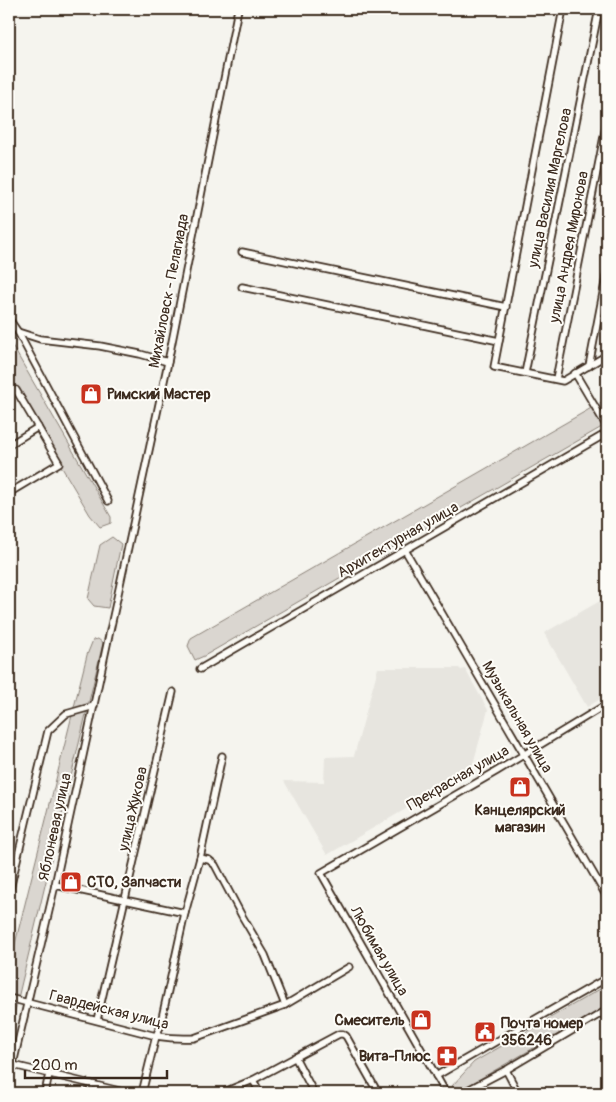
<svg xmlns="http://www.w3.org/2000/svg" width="616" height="1102" viewBox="0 0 616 1102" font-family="Pangolin,sans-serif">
<rect width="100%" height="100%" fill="#f5f4ee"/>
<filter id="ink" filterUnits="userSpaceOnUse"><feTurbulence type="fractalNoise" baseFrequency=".02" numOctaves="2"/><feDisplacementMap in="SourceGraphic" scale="10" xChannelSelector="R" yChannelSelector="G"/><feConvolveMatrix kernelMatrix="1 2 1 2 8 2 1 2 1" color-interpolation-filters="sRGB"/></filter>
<g filter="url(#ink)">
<g fill="#e7e5df">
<polygon points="607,597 607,695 587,707 544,633"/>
<polygon points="378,668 459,668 461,670 465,669 488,710 471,771 327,855 284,781 324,782 325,757 354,756"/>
</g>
<g fill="#dad6d0" stroke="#8a8077">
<polygon points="9,340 111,517 111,523 100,527 90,515 9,378"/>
<polygon points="607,399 607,424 204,656 195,660 188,646 191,638"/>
<polygon points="112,537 121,544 108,608 94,606 88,599 100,545"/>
<polygon points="98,639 103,643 9,1036 9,968 87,655 93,640"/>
<polygon points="607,985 607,1006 457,1092 452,1086 474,1062"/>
</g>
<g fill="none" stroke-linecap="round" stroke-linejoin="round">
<g stroke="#3b2a1e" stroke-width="9">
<g id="minor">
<polyline points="563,9 494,367 563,381 607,355"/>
<polyline points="242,252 506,307"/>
<polyline points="242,287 499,341"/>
<polyline points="9,319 18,332 40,339 100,346 140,354 168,362"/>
<polyline points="18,332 108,501"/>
<polyline points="589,366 607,272"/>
<polyline points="525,373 599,9"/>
<polyline points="575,373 607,427"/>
<polyline points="556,379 607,121"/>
<polyline points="9,394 16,390 59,463 9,493"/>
<polyline points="9,445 38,427"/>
<polyline points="405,550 607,897"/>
<polyline points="200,669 607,433"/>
<polyline points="200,858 209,860 215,865 242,916 265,955 285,1005"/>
<polyline points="55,885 185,913"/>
<polyline points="9,893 48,731 66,714 94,706"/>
<path d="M 9,998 L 156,1036 C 169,1038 181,1039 194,1038 L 285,1005 L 349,967"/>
<polyline points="97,1020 173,692"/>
<polyline points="295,1057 314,1093"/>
<polyline points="13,1065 128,1093"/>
<polyline points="506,1070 518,1093"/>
<polyline points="436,1076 607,978"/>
<polyline points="253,1080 260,1093"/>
<polyline points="9,1081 55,885 167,367 238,9"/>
<polyline points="45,1093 49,1074"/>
<polyline points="89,1093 91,1084"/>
<polyline points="142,1093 156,1036 160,1027 185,913 200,858 222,756"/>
<polyline points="222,1093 253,1080 339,1034 343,1034 346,1036 378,1093"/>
<polyline points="446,1093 321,873 497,771 607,704"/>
<polyline points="462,1093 506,1070 607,1010"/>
</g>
</g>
<use href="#minor" stroke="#fdfcf7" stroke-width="5.5"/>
</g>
</g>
<defs>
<g id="shop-square" transform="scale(1.125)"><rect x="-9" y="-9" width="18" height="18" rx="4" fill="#c8321e" stroke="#fdfcf7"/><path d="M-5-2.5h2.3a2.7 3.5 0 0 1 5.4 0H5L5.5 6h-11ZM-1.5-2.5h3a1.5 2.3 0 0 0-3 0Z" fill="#fff"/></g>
<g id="civic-square" transform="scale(1.125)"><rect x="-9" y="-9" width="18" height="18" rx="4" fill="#c8321e" stroke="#fdfcf7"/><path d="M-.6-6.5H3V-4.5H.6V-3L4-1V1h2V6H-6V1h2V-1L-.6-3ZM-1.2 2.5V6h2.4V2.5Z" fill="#fff"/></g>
<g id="pharmacy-square" transform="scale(1.125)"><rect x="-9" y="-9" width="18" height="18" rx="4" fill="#c8321e" stroke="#fdfcf7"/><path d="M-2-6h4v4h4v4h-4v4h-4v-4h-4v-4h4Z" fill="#fff"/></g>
</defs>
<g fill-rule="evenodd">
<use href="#shop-square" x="91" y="394"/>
<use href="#shop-square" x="520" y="787"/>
<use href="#shop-square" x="71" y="882"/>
<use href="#shop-square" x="421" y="1020"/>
<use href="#civic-square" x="485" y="1032"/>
<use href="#pharmacy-square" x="447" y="1056"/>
</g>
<g text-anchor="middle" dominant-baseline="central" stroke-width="4" stroke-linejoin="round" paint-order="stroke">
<g font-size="15" fill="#3b2a1e" stroke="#fdfcf7">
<text transform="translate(550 188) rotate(-78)">улица Василия Маргелова</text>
<text transform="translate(569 247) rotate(-79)">улица Андрея Миронова</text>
<text transform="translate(169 291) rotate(-79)">Михайловск - Пелагиада</text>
<text transform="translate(398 540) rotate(-30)">Архитектурная улица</text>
<text transform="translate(517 717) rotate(60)">Музыкальная улица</text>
<text transform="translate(458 778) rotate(-30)">Прекрасная улица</text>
<text transform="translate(133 809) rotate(-77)">улица Жукова</text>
<text transform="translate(55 827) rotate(-78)">Яблоневая улица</text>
<text transform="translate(379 951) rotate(60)">Любимая улица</text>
<text transform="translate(109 1010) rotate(14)">Гвардейская улица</text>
</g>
<g font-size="15" font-weight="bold" fill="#3b2a1e" stroke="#fdfcf7" text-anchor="start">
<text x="107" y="394">Римский Мастер</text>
<text x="520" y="810" text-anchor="middle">Канцелярский<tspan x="520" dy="17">магазин</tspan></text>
<text x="87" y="882">СТО, Запчасти</text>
<text x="405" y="1020" text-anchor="end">Смеситель</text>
<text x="501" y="1023">Почта номер<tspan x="501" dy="17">356246</tspan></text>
<text x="431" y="1056" text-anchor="end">Вита-Плюс</text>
</g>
</g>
<rect width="616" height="1102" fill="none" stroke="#fdfcf7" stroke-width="30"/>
<rect x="15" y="15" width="586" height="1072" fill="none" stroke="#3b2a1e" stroke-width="2" filter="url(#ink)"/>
<path d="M25 1070v8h142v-8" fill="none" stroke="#3b2a1e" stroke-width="2.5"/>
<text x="32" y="1070" font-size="15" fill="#3b2a1e" stroke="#fdfcf7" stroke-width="4" paint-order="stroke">200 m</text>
</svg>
